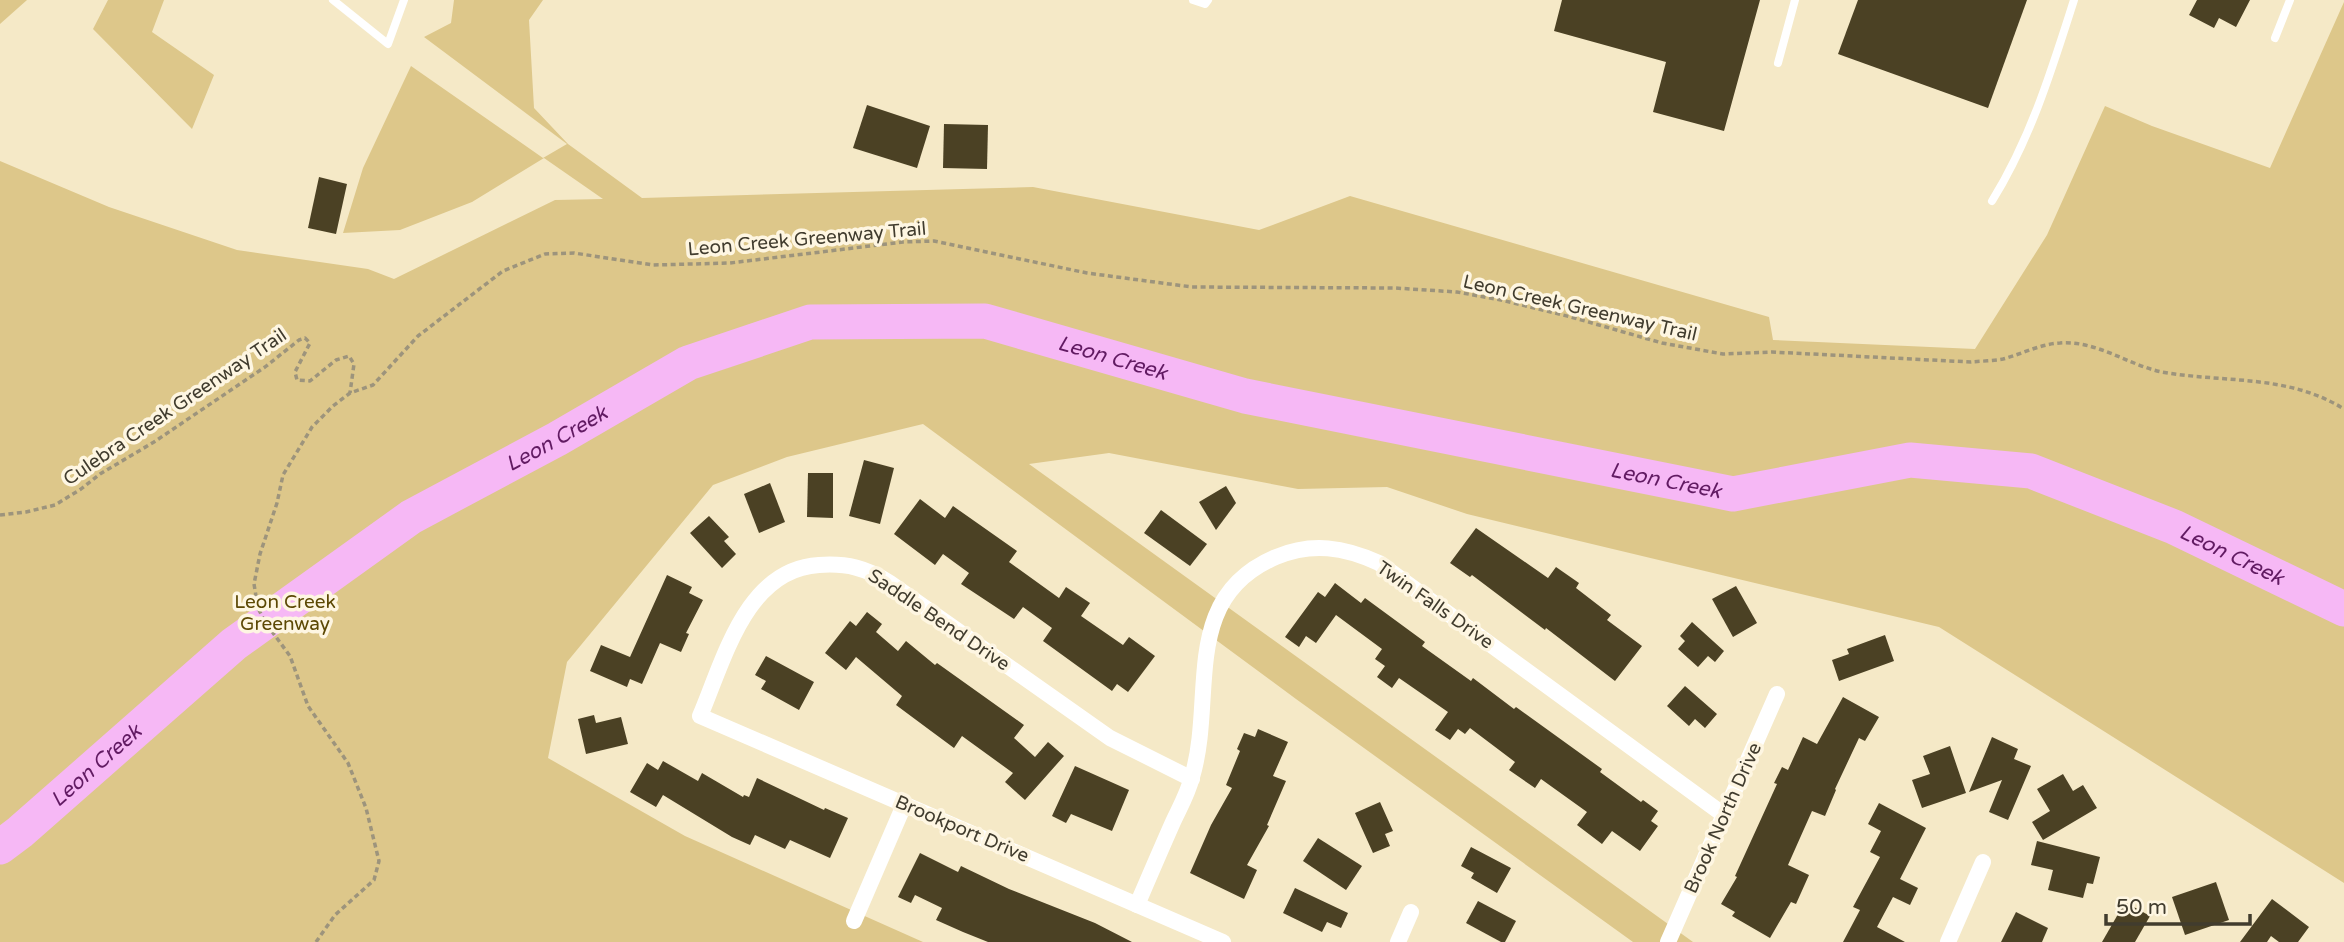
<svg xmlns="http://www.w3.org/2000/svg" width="2344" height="942" viewBox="0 0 2344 942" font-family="'Varela Round',sans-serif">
<rect width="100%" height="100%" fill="#f5e9c7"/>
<g fill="#ddc78a">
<polygon points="0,0 27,0 0,24"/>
<polygon points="108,0 164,0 152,32 214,75 192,129 93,29"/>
<polygon points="454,0 543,0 529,20 534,108 568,144 642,198 1033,187 1259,230 1350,196 1769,317 1773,340 1975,349 2047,235 2105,106 2152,126 2270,168 2344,2 2344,883 1939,627 1467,514 1387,487 1298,489 1109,453 1029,464 1693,942 1633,942 1296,699 923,424 787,457 713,485 567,662 548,758 685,836 923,942 0,942 0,161 109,207 237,250 368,269 394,279 555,200 603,199 544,158 472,202 400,230 343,233 363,168 411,66 543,158 567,144 424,37 451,23"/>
</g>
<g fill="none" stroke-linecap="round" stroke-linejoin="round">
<path stroke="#f6b8f5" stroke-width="35" id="s1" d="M 0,847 L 20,832 L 234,644 L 411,517 L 557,439 L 688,363 L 810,322 L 985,321 L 1245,396 L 1733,494 L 1910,460 L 2031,471 L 2174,527 L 2344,609"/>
</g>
<g fill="#4b4124">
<polygon points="1562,0 1760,0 1724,131 1653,112 1666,62 1554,31"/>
<polygon points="1858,0 2027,0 1988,108 1838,54"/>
<polygon points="2197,0 2250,0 2236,27 2219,18 2214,28 2189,15"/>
<polygon points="867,105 930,126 917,168 853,148"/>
<polygon points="944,124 988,125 987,169 943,168"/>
<polygon points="319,177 347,184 336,234 308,228"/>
<polygon points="864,460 894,468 880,524 849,516"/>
<polygon points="808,473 833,473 833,518 807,517"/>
<polygon points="770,483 785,522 759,533 744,494"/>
<polygon points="1226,486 1236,503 1216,530 1199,502"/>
<polygon points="920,499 945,518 953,506 1017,551 1009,562 1059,598 1066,587 1090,603 1081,616 1123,645 1129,637 1155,656 1128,692 1117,684 1112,691 1043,641 1052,628 1023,607 1014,619 961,584 969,573 943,554 935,565 894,534"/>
<polygon points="1161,510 1207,544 1190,566 1144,533"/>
<polygon points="709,516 729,537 724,541 736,554 722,568 690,533"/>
<polygon points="1476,528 1548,578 1556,567 1579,583 1576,588 1611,615 1607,620 1642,646 1615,681 1546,628 1545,630 1472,575 1470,577 1450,563"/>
<polygon points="667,575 692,587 689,593 703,600 686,633 689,634 681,652 660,643 642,684 630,679 627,687 590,671 601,645 630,657"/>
<polygon points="1335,583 1361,603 1365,598 1425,642 1422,646 1471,681 1473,678 1514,709 1516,707 1602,769 1600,772 1641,802 1643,800 1658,811 1651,821 1658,826 1640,851 1612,831 1602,844 1577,825 1587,812 1541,779 1535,788 1509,770 1515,762 1470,728 1465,734 1458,729 1450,740 1435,730 1448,712 1399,678 1392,688 1377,677 1385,666 1375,659 1382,649 1336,615 1316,643 1306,636 1299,647 1285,637 1318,592 1325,597"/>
<polygon points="1736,586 1757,623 1733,637 1712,599"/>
<polygon points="867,612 882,624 876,632 898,651 906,641 935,665 937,663 1024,725 1014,738 1035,757 1048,742 1064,756 1025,800 1005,782 1013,773 962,736 954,748 931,731 896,705 902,696 856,657 846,670 825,653 850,621 856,626"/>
<polygon points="1692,622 1724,651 1715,662 1708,656 1698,667 1678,649 1685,641 1680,636"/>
<polygon points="1885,635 1894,661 1839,681 1832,660 1849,654 1847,649"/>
<polygon points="766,656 814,682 799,710 761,689 766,681 755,675"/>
<polygon points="1685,686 1717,714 1705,728 1695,719 1689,726 1667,706"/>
<polygon points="1843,697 1879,717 1865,741 1859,738 1835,789 1836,790 1825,816 1812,811 1788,865 1809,875 1796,904 1791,902 1770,938 1732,916 1735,912 1721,904 1737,877 1735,876 1777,784 1774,783 1782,767 1788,770 1803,737 1817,744"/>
<polygon points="594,715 596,723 621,717 628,744 586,754 578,719"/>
<polygon points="1258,729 1288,742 1273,776 1286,781 1267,825 1269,826 1247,865 1257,870 1244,899 1190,873 1211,825 1232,788 1226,785 1240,751 1237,749 1244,733 1255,737"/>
<polygon points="1992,737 2018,749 2014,759 2031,766 2008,820 1989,812 2002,780 1969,792"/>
<polygon points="1950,746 1966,793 1922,808 1912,780 1930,774 1923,756"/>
<polygon points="663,761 698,781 702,773 743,797 744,795 749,797 757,778 824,810 825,808 848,818 830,858 790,840 785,849 755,835 750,845 732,837 663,795 656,807 630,792 647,763 658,770"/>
<polygon points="1075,766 1129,790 1112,831 1071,814 1066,823 1052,816"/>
<polygon points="2063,774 2073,791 2083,785 2097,808 2043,840 2032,822 2050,811 2037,789"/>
<polygon points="1380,802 1393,831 1385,834 1390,846 1373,853 1355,813"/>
<polygon points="1879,803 1926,828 1900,879 1918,888 1910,905 1893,897 1877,927 1905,942 1843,942 1860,910 1853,907 1880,857 1870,852 1881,831 1868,824"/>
<polygon points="1318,838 1362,866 1346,890 1303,861"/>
<polygon points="2037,841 2100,857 2093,884 2087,883 2083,898 2048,890 2053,870 2031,865"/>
<polygon points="1471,847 1511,868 1497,893 1471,878 1474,873 1461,866"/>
<polygon points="920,853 958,872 961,866 1009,889 1095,923 1132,942 988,942 963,932 936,920 942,908 915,895 911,903 898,897"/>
<polygon points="2216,882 2229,920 2185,935 2172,897"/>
<polygon points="1295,888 1348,913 1341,928 1327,922 1322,932 1283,913"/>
<polygon points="2272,899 2309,927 2298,942 2279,942 2271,936 2267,942 2240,942"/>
<polygon points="1478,901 1516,921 1505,942 1501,942 1466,923"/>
<polygon points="2125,902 2150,916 2135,942 2102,942"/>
<polygon points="2016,912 2048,928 2042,942 2001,942"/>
</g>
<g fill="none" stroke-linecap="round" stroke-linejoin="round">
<g stroke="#9d947c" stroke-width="3.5" stroke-dasharray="5 3.5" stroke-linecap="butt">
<polyline points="0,515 26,512 55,505 81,489 100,474 154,442 265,367 299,340 305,338 310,343 295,372 297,380 310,381 336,360 349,356 354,364 350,393"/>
<path d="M 316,942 L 335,915 L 374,880 L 379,861 L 366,808 L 348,763 L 308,706 L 290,656 L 265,622 L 258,608 L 254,584 L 260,554 L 277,503 L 283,475 L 312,427 L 333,406 L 350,393 L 373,385 L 418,336 L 503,271 L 545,254 L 574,253 L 653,265 L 730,263 L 903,242 L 934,241 L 1087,273 L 1192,287 L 1395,288 L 1457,292 L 1501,300 L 1571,317 L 1662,343 L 1723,354 L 1772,352 L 1971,362 C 1981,361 1993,361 2003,359 C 2022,354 2040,344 2060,343 C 2096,340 2128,365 2162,372 C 2224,383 2288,374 2344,409"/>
</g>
<g stroke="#fff" stroke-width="8">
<polyline points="333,0 388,44 404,0"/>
<polyline points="1193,0 1205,4 1208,0"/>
<polyline points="2275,38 2290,0"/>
<polyline points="1778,63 1795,0"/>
<path d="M 1992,201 C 2031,138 2052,69 2074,0"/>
</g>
<g stroke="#fff" stroke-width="16">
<path d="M 1192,779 L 1110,738 L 890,583 C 866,568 847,563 819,565 C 746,569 724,660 700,716 L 1223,942"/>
<path d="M 1137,905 C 1149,877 1161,849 1173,822 C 1180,807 1188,793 1192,777 C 1216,697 1179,598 1276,557 C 1312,542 1344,547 1379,563 L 1724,815"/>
<polyline points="854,921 904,805"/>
<polyline points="1398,942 1411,912"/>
<polyline points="1668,942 1777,694"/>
<polyline points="1948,942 1983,862"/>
</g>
</g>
<g text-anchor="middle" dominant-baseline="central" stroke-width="7" stroke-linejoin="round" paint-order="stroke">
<g font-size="19" fill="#413c2e" stroke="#fef6e2">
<text transform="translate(807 239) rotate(-5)">Leon Creek Greenway Trail</text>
<text transform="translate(1580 308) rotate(13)">Leon Creek Greenway Trail</text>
<text transform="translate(175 407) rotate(-34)">Culebra Creek Greenway Trail</text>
<text transform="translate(1435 605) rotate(35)">Twin Falls Drive</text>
<text transform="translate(939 620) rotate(34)">Saddle Bend Drive</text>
<text transform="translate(1723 818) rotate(-66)">Brook North Drive</text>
<text transform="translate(962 829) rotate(23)">Brookport Drive</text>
</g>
<g font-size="19" fill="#5c4804" stroke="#fef6e2">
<text x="285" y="602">Leon Creek<tspan x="285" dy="22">Greenway</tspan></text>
</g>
<g font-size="21" font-style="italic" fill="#611a62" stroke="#fef6e2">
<text stroke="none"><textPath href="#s1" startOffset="1281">Leon Creek</textPath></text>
<text stroke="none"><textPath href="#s1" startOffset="693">Leon Creek</textPath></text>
<text stroke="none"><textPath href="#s1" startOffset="1848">Leon Creek</textPath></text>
<text stroke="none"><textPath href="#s1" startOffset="2436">Leon Creek</textPath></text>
<text stroke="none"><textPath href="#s1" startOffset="126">Leon Creek</textPath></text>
</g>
</g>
<path d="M2106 914v10h144v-10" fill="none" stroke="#413c2e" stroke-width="3.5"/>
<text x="2116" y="914" font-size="21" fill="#413c2e" stroke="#fef6e2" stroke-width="5" paint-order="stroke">50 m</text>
</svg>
